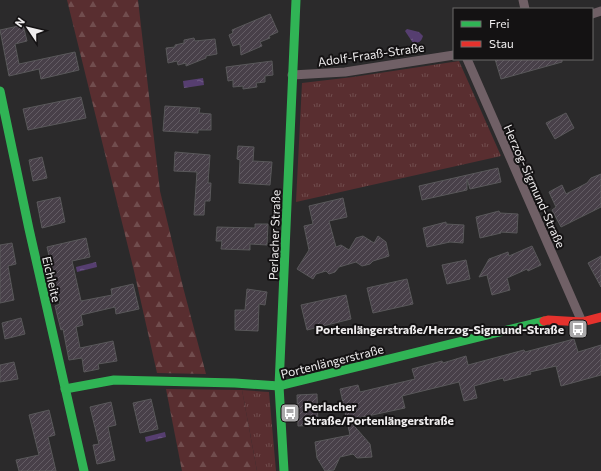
<svg xmlns="http://www.w3.org/2000/svg" width="601" height="471" viewBox="0 0 601 471" font-family="Commissioner,sans-serif">
<defs>
<pattern id="grass-tufts" width="24" height="20" patternUnits="userSpaceOnUse"><rect width="24" height="20" fill="#592e30"/><path d="M3 7l-1-3M5 7V3M7 7l1-3M15 17l-1-3M17 17v-4M19 17l1-3" fill="none" stroke="#714d4e"/></pattern>
<pattern id="forest-firs" width="22" height="20" patternUnits="userSpaceOnUse"><rect width="22" height="20" fill="#592e30"/><path d="M5 1l3.5 6h-7zM16 11l3.5 6h-7z" fill="#714d4e"/></pattern>
<pattern id="water-ripples" width="26" height="14" patternUnits="userSpaceOnUse"><rect width="26" height="14" fill="#563e70"/><path d="M2 4q2-2 4 0t4 0M15 11q2-2 4 0t4 0" fill="none" stroke="#6f5a85"/></pattern>
<pattern id="building-hatch" width="6" height="6" patternUnits="userSpaceOnUse"><rect width="6" height="6" fill="#484049"/><path d="M-1 1l2-2M0 6l6-6M5 7l2-2" fill="none" stroke="#635c64"/></pattern>
</defs>
<rect width="100%" height="100%" fill="#2b2a2b"/>
<g fill="url(#grass-tufts)">
<polygon points="459,61 501,156 296,202 302,83 353,77"/>
<polygon points="242,390 269,392 276,471 257,471"/>
</g>
<g fill="url(#forest-firs)">
<polygon points="67,0 138,0 160,191 183,287 206,374 157,373 134,271"/>
<polygon points="166,389 242,390 257,471 182,471"/>
</g>
<g fill="url(#water-ripples)">
<path d="M 407,29 L 419,32 L 423,36 C 421,42 419,43 413,43 L 405,31 Z"/>
<polygon points="203,78 204,85 184,88 183,81"/>
<polygon points="96,262 97,267 77,272 76,267"/>
<polygon points="165,432 166,437 146,442 145,437"/>
</g>
<g fill="url(#building-hatch)" stroke="#59585a">
<polygon points="270,14 278,32 269,36 270,38 260,42 262,46 241,55 240,44 233,46 229,35 233,33 232,30"/>
<polygon points="23,25 27,41 15,44 19,64 75,52 79,70 41,79 39,69 9,76 0,30"/>
<polygon points="194,38 195,41 215,39 217,54 206,56 206,58 186,66 186,63 178,65 177,61 168,63 166,48 175,47 175,45 184,43 184,40"/>
<polygon points="495,59 562,59 562,62 501,79"/>
<polygon points="272,61 273,75 265,76 265,82 256,83 257,87 243,89 243,86 233,87 233,80 228,81 226,67"/>
<polygon points="81,97 86,118 28,130 23,109"/>
<polygon points="165,106 200,108 199,113 211,114 211,130 198,130 198,133 163,131"/>
<polygon points="566,113 574,128 555,139 546,123"/>
<polygon points="238,146 254,147 253,161 272,162 270,185 239,183 240,160 237,159"/>
<polygon points="175,152 210,155 208,183 211,183 210,201 205,201 204,215 194,215 197,172 174,171"/>
<polygon points="42,157 47,178 33,181 29,160"/>
<polygon points="498,168 501,182 470,189 467,179 467,190 422,200 419,186"/>
<polygon points="601,174 601,207 561,227 552,210 556,207 549,192 562,185 566,194 587,183 591,178"/>
<polygon points="60,197 65,222 42,228 37,202"/>
<polygon points="343,198 347,217 329,221 336,247 341,245 349,250 356,238 363,236 374,243 378,236 386,242 389,256 373,261 370,264 362,266 356,262 339,267 335,272 329,274 326,271 316,274 313,279 297,269 309,250 304,226 313,224 309,206"/>
<polygon points="499,211 500,213 518,214 517,233 500,232 501,233 480,238 476,217"/>
<polygon points="446,222 446,224 464,225 463,243 450,242 427,247 423,228"/>
<polygon points="255,224 268,224 267,245 250,244 250,250 221,249 222,241 216,241 217,227 255,228"/>
<polygon points="86,238 90,257 72,261 81,301 112,295 111,289 133,284 139,309 116,314 115,307 81,315 83,325 76,327 80,348 113,341 117,361 98,364 99,369 84,372 82,358 69,360 63,329 61,330 55,306 60,304 47,247"/>
<polygon points="12,243 16,264 8,266 14,300 0,303 0,245"/>
<polygon points="532,246 541,265 528,271 527,269 507,278 510,290 492,295 487,275 479,277 489,259 508,252 509,256"/>
<polygon points="601,256 601,287 588,263"/>
<polygon points="466,260 470,279 447,284 442,265"/>
<polygon points="407,279 413,304 373,313 367,288"/>
<polygon points="247,289 267,292 265,305 259,304 258,331 235,330 235,310 245,310"/>
<polygon points="346,295 351,319 307,330 301,305"/>
<polygon points="21,318 25,334 5,339 2,323"/>
<polygon points="574,339 578,352 601,345 601,375 561,386 556,366 530,372 531,374 504,381 503,378 474,386 477,398 464,401 459,382 402,396 405,408 349,420 370,444 372,457 357,458 353,454 340,457 334,470 325,471 317,458 315,442 350,435 340,389 358,385 360,392 415,379 412,369 442,361 443,363 466,356 468,365 524,350 525,352"/>
<polygon points="14,362 18,379 0,382 0,365"/>
<polygon points="317,394 318,425 298,426 297,395"/>
<polygon points="151,399 158,429 140,433 133,403"/>
<polygon points="111,402 116,425 108,427 115,460 97,464 93,445 99,444 90,407"/>
<polygon points="49,410 55,435 48,437 56,471 19,471 16,460 39,455 29,415"/>
</g>
<g fill="none" stroke-linecap="round" stroke-linejoin="round">
<g stroke="#706066" stroke-width="9">
<polyline points="523,0 525,9"/>
<polyline points="592,14 601,11"/>
<polyline points="467,59 582,322"/>
<polyline points="292,75 345,72 454,55"/>
</g>
<g stroke="#30b455" stroke-width="9">
<polyline points="0,91 29,229 84,471"/>
<polyline points="65,389 114,380 235,383 279,386 544,321"/>
<polyline points="284,471 279,386 296,0"/>
</g>
<polyline stroke="#e5322d" stroke-width="9" points="544,321 548,320 582,322 601,317"/>
</g>
<defs>
<g id="bus-square" transform="scale(1)"><rect x="-9" y="-9" width="18" height="18" rx="4" fill="#aaa9aa" stroke="#141213"/><path d="M-5-6H5V4H4V6H2V4H-2V6H-4V4H-5ZM-3.5-4V0h7V-4ZM-3.5 1.2v1.5H-2V1.2ZM2 1.2v1.5H3.5V1.2Z" fill="#fff"/></g>
</defs>
<g fill-rule="evenodd">
<use href="#bus-square" x="578" y="329"/>
<use href="#bus-square" x="290" y="413"/>
</g>
<g text-anchor="middle" dominant-baseline="central" stroke-width="4" stroke-linejoin="round" paint-order="stroke">
<g font-size="12" fill="#efedee" stroke="#141213">
<text transform="translate(371 54) rotate(-8)">Adolf-Fraaß-Straße</text>
<text transform="translate(535 186) rotate(66)">Herzog-Sigmund-Straße</text>
<text transform="translate(274 235) rotate(-88)">Perlacher Straße</text>
<text transform="translate(52 279) rotate(77)">Eichleite</text>
<text transform="translate(332 361) rotate(-14)">Portenlängerstraße</text>
</g>
<g font-size="12" font-weight="bold" fill="#efedee" stroke="#141213" text-anchor="end">
<text x="564" y="329">Portenlängerstraße/Herzog-Sigmund-Straße</text>
<text x="304" y="406" text-anchor="start">Perlacher<tspan x="304" dy="14">Straße/Portenlängerstraße</tspan></text>
</g>
</g>
<rect x="453" y="8" width="140" height="52" fill="#141213" stroke="#6c6a6b"/>
<rect x="461" y="21" width="20" height="6" fill="#30b455" stroke="#6c6a6b"/>
<text x="489" y="28" font-size="12" fill="#efedee">Frei</text>
<rect x="461" y="41" width="20" height="6" fill="#e5322d" stroke="#6c6a6b"/>
<text x="489" y="48" font-size="12" fill="#efedee">Stau</text>
<g transform="translate(28 28) rotate(305)" stroke="#141213" stroke-width="3" paint-order="stroke">
<path d="M0-3L7 15L0 10L-7 15Z" fill="#efedee"/>
<text y="-6" font-size="11" font-weight="bold" text-anchor="middle" fill="#efedee">N</text>
</g>
</svg>
